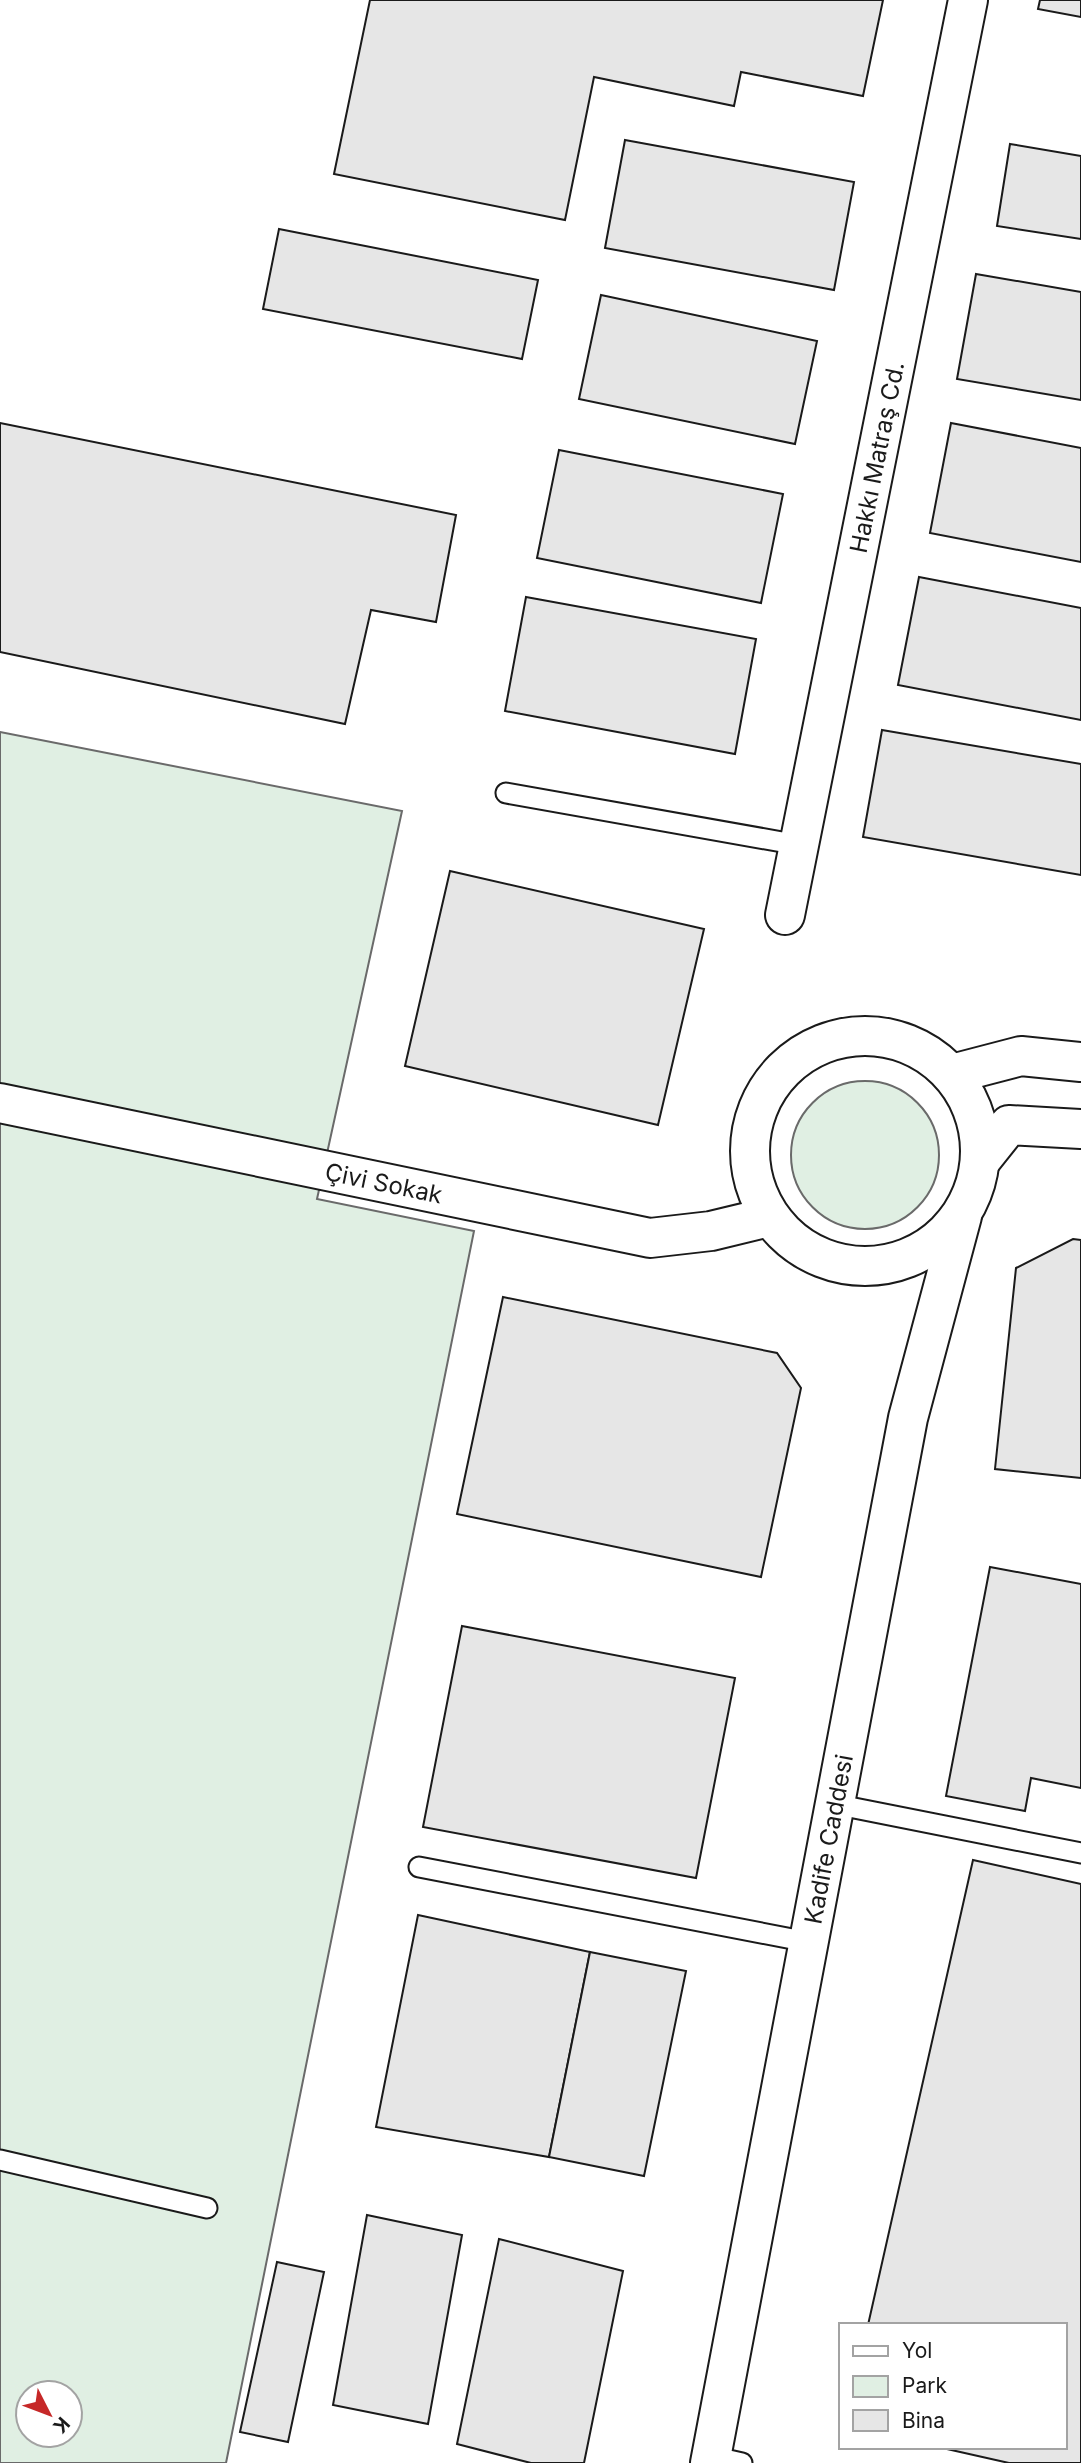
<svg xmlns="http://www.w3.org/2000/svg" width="1081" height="2463" viewBox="0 0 1081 2463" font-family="Inter,sans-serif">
<rect width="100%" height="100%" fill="#fff"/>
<g fill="#e0efe3" stroke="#6a6a6a" stroke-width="2" fill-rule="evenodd">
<path d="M 0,732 L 402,811 L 317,1199 L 474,1231 L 226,2463 L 0,2463 ZM 28,2393 L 70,2393 L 70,2435 L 28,2435 Z"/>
<circle cx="865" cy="1155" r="74"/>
</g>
<g fill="#e6e6e6" stroke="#1a1a1a" stroke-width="2">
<polygon points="370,0 883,0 863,96 741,72 734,106 594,77 565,220 334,174"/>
<polygon points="1040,0 1081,0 1081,17 1038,9"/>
<polygon points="625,140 854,182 834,290 605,248"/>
<polygon points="1010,144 1081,156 1081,239 997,226"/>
<polygon points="279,229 538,280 522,359 263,309"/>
<polygon points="976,274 1081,292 1081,400 957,379"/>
<polygon points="601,295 817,341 795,444 579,399"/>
<polygon points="0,423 456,515 436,622 371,610 345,724 0,652"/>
<polygon points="951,423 1081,448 1081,562 930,533"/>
<polygon points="559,450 783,494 761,603 537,558"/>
<polygon points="919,577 1081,608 1081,720 898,685"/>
<polygon points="526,597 756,639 735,754 505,711"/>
<polygon points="882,730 1081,764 1081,875 863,837"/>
<polygon points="450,871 704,929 658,1125 405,1066"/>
<polygon points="1073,1239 1081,1240 1081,1478 995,1469 1016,1268"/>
<polygon points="503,1297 777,1353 801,1388 761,1577 457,1514"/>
<polygon points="990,1567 1081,1584 1081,1788 1031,1778 1025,1811 946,1796"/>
<polygon points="462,1626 735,1678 696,1878 423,1827"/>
<polygon points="973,1860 1081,1884 1081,2463 1009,2463 938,2447 1065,2447 1065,2325 868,2325"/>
<polygon points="418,1915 590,1952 549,2157 376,2127"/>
<polygon points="590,1952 686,1971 644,2176 549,2157"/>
<polygon points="367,2215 462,2235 428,2424 333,2405"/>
<polygon points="499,2239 623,2271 584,2463 531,2463 457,2444"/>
<polygon points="277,2262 324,2272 288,2442 240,2432"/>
</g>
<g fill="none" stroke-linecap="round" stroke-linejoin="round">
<g stroke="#1a1a1a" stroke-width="23">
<g id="service">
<polyline points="506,793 799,845"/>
<polyline points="834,1804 1081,1853"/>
<polyline points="419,1867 808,1942"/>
<polyline points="0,2160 207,2208"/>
<polyline points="711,2456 742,2463"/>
</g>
</g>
<g stroke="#1a1a1a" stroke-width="42">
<g id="minor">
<path id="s1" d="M 785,915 L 968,0"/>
<path id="s2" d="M 0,1103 L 650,1238 L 711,1231 L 769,1217"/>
<path id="s3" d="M 710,2463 L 908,1418 L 962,1216"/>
</g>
</g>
<g stroke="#1a1a1a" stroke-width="42">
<g id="tertiary">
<circle cx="865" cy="1151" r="115"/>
<polyline points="952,1074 1021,1056 1081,1062"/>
<polyline points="982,1159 1009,1125 1081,1129"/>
</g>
</g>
<use href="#service" stroke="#fff" stroke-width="19"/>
<use href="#minor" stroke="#fff" stroke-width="38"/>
<use href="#tertiary" stroke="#fff" stroke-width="38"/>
</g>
<g text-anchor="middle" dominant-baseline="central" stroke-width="5" stroke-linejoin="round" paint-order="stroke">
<g font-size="24" fill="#1a1a1a" stroke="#fff">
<text stroke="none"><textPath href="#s1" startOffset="467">Hakkı Matraş Cd.</textPath></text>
<text stroke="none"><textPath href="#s2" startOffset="392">Çivi Sokak</textPath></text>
<text stroke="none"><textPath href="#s3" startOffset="635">Kadife Caddesi</textPath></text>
</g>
</g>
<rect x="839" y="2323" width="228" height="126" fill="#ffffff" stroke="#a3a3a3" stroke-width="2"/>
<rect x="853" y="2346" width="35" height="10" fill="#ffffff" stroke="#a3a3a3" stroke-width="2"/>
<text x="902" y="2358" font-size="21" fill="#1a1a1a">Yol</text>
<rect x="853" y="2376" width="35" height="21" fill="#e0efe3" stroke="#a3a3a3" stroke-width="2"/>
<text x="902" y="2393" font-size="21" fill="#1a1a1a">Park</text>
<rect x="853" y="2410" width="35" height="21" fill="#e6e6e6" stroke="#a3a3a3" stroke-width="2"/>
<text x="902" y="2428" font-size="21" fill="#1a1a1a">Bina</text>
<g transform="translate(49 2414) rotate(132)"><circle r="33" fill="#ffffff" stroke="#a3a3a3" stroke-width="2"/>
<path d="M0-5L12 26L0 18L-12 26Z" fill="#c62828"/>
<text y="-10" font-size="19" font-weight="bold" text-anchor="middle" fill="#1a1a1a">K</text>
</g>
</svg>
